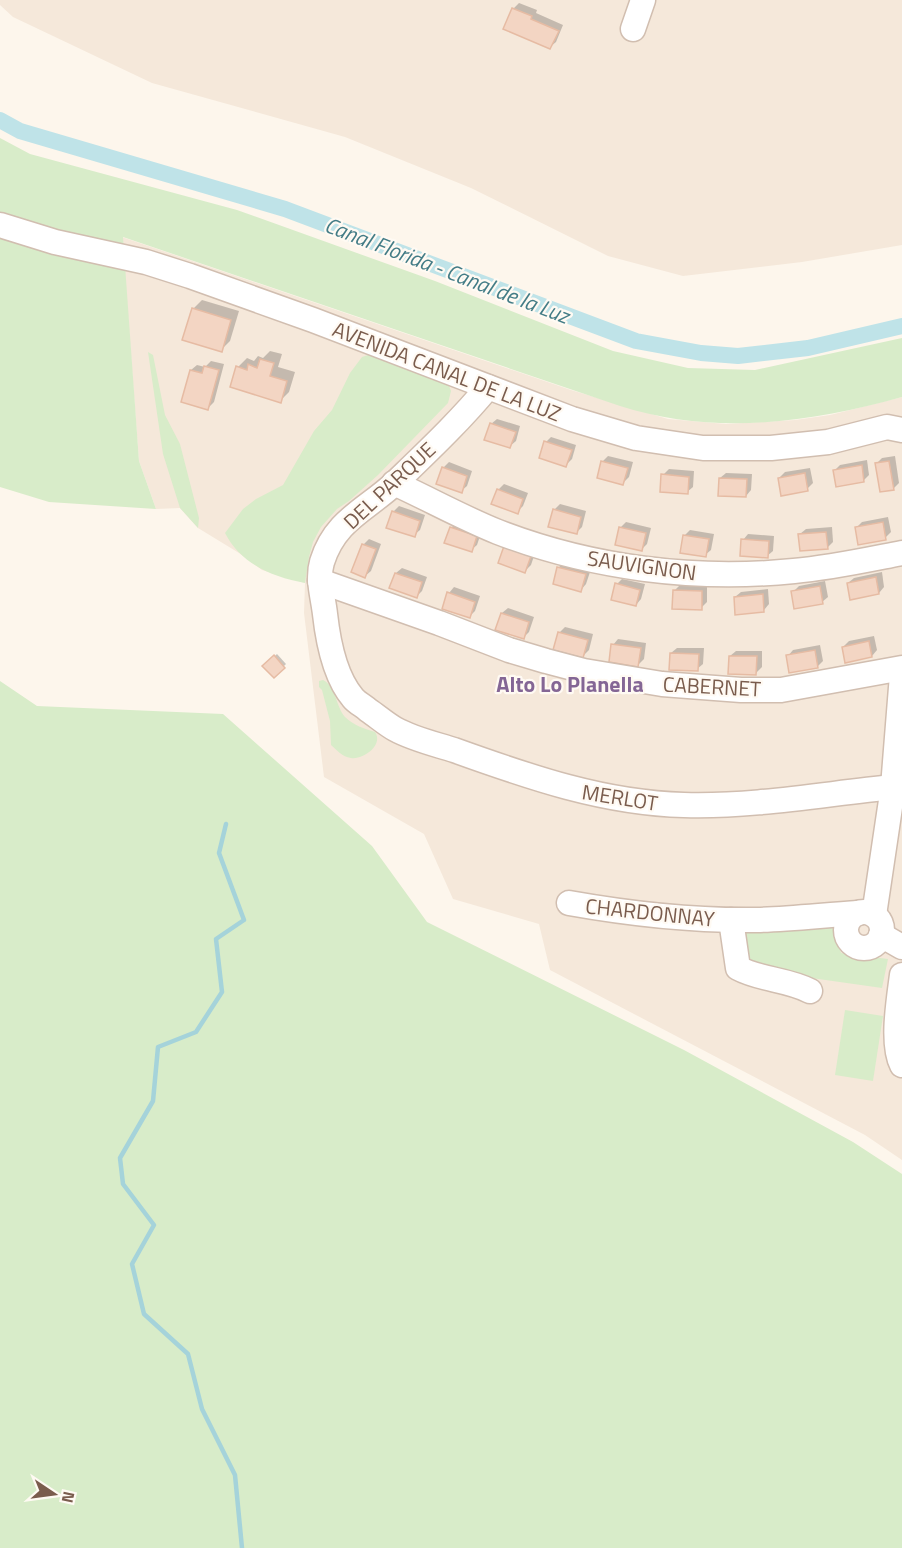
<svg xmlns="http://www.w3.org/2000/svg" width="902" height="1548" viewBox="0 0 902 1548" font-family="'Titillium Web',sans-serif">
<rect width="100%" height="100%" fill="#fdf6ec"/>
<g fill="#f5e8da">
<polygon points="0,0 902,0 902,245 802,262 683,276 608,256 471,188 345,137 152,83 13,17 0,5"/>
<polygon points="122,237 571,390 668,419 726,424 795,420 830,415 902,397 902,1160 865,1135 550,970 539,924 453,899 424,834 324,777 304,613 305,583 262,570 239,553 198,528 180,508 156,509 139,461"/>
</g>
<g fill="#d8ecc9">
<path d="M 0,138 L 30,154 L 237,210 L 435,281 L 613,351 L 688,368 L 755,370 L 902,338 L 902,397 C 809,423 714,436 620,406 L 123,237 L 139,461 L 156,509 L 49,502 L 0,487 Z"/>
<polygon points="148,352 153,355 165,415 180,444 199,518 198,528 180,508 163,454"/>
<path d="M 374,353 L 449,386 L 451,391 L 448,403 L 378,475 L 349,501 L 337,509 L 321,527 L 313,542 L 309,557 L 305,583 C 272,577 241,564 225,533 L 243,509 L 256,499 L 283,485 L 314,431 L 332,410 L 350,373 L 362,357 Z"/>
<path d="M 323,680 C 336,686 336,707 345,717 C 353,725 365,729 375,732 C 384,745 363,760 351,758 C 342,757 337,750 331,745 L 330,721 L 322,690 L 319,687 L 319,681 Z"/>
<polygon points="0,681 37,706 223,714 372,846 427,922 684,1050 853,1142 902,1174 902,1548 0,1548"/>
<polygon points="832,922 841,953 888,959 882,988 762,971 747,963 743,933"/>
<polygon points="845,1010 883,1016 873,1081 835,1075"/>
</g>
<g fill="#0003">
<polygon points="519,3 537,10 536,13 563,25 556,42 550,47 505,28 513,9"/>
<polygon points="202,300 239,311 230,341 221,350 193,309"/>
<polygon points="270,351 282,354 278,367 295,372 289,392 280,401 238,367 247,358 254,361 258,356 263,358"/>
<polygon points="211,361 224,364 214,402 208,408 191,370 197,365 205,367"/>
<polygon points="497,419 520,426 516,441 510,446 491,424"/>
<polygon points="551,437 576,445 572,459 566,465 546,442"/>
<polygon points="608,456 633,462 629,477 623,483 599,476 603,461"/>
<polygon points="895,456 899,483 894,488 876,464 882,458"/>
<polygon points="867,460 869,475 864,480 834,471 840,465"/>
<polygon points="449,462 472,471 467,486 461,491 443,468"/>
<polygon points="810,468 813,483 807,489 779,478 785,472"/>
<polygon points="669,469 694,471 693,487 687,492 663,475"/>
<polygon points="726,473 752,474 751,490 746,496 720,478"/>
<polygon points="504,484 528,493 523,506 517,512 498,490"/>
<polygon points="560,504 586,511 582,527 576,533 554,510"/>
<polygon points="399,506 425,515 420,530 414,535 393,512"/>
<polygon points="888,517 891,532 885,538 856,528 862,522"/>
<polygon points="457,522 482,530 477,545 471,550 451,528"/>
<polygon points="626,522 651,528 647,544 641,550 620,528"/>
<polygon points="832,527 833,542 827,548 800,534 806,529"/>
<polygon points="690,530 714,534 711,550 705,555 684,536"/>
<polygon points="748,534 774,536 773,551 767,556 743,540"/>
<polygon points="369,539 381,544 371,571 365,576 363,545"/>
<polygon points="511,541 536,550 531,565 525,571"/>
<polygon points="565,562 591,569 586,584 581,590 559,567"/>
<polygon points="402,568 427,577 422,591 417,596 396,573"/>
<polygon points="882,572 884,587 879,593 848,583 854,578"/>
<polygon points="622,579 645,584 641,599 636,605 617,584"/>
<polygon points="825,581 828,597 822,602 793,592 799,586"/>
<polygon points="680,585 707,585 707,602 701,608 674,591"/>
<polygon points="454,587 480,596 475,611 469,617 449,593"/>
<polygon points="768,589 769,604 764,610 735,597 741,592"/>
<polygon points="508,608 534,617 529,632 524,637 497,629 502,613"/>
<polygon points="565,627 593,634 589,650 583,656 559,633"/>
<polygon points="874,636 877,650 872,656 843,647 849,641"/>
<polygon points="618,639 646,643 644,659 638,665 613,645"/>
<polygon points="820,645 823,661 817,667 788,656 793,650"/>
<polygon points="677,648 704,648 703,664 697,669 671,653"/>
<polygon points="736,651 762,651 762,667 756,673 730,656"/>
<polygon points="277,654 286,664 274,676 264,666"/>
</g>
<g fill="none" stroke-linecap="round" stroke-linejoin="round">
<polyline stroke="#a5d3da" stroke-width="4.5" points="226,824 219,853 244,920 216,939 222,992 196,1032 158,1047 153,1101 120,1158 123,1184 154,1225 132,1264 144,1314 188,1354 202,1409 235,1475 242,1548"/>
<polyline stroke="#bfe3e8" stroke-width="16" points="0,120 20,131 285,209 636,341 701,353 738,356 808,348 902,326"/>
</g>
<g fill="#f3d5c3" stroke="#e6bba3" stroke-width="1.5">
<polygon points="512,8 532,16 531,19 559,31 550,49 503,29"/>
<polygon points="192,308 231,320 222,352 182,340"/>
<polygon points="260,359 274,363 270,376 287,381 281,403 230,387 236,366 247,370 248,364 257,368"/>
<polygon points="204,366 219,370 208,410 181,402 190,370 202,373"/>
<polygon points="490,423 516,432 510,448 484,440"/>
<polygon points="544,441 572,450 566,467 539,458"/>
<polygon points="601,461 628,468 623,485 597,478"/>
<polygon points="889,461 894,490 880,492 875,463"/>
<polygon points="862,465 864,482 836,487 833,470"/>
<polygon points="442,467 467,476 462,493 436,484"/>
<polygon points="805,473 808,491 781,496 778,478"/>
<polygon points="661,474 689,477 688,494 660,492"/>
<polygon points="719,478 747,479 746,497 718,496"/>
<polygon points="497,489 523,499 518,514 491,504"/>
<polygon points="553,509 581,517 577,534 548,527"/>
<polygon points="392,511 420,521 415,537 386,528"/>
<polygon points="883,522 886,540 858,545 855,527"/>
<polygon points="450,527 477,536 472,552 444,543"/>
<polygon points="619,527 646,533 642,551 615,545"/>
<polygon points="826,532 828,549 800,551 798,534"/>
<polygon points="683,535 709,539 706,557 680,553"/>
<polygon points="741,539 769,541 768,558 740,556"/>
<polygon points="362,544 376,549 365,578 351,572"/>
<polygon points="504,546 531,556 525,573 498,563"/>
<polygon points="557,567 586,574 581,592 553,584"/>
<polygon points="395,573 422,582 417,598 389,588"/>
<polygon points="876,577 879,594 850,600 847,583"/>
<polygon points="615,583 640,590 636,606 611,600"/>
<polygon points="820,586 823,604 794,609 791,591"/>
<polygon points="673,590 702,591 702,610 672,609"/>
<polygon points="447,592 475,602 470,618 442,609"/>
<polygon points="763,594 764,612 735,615 734,597"/>
<polygon points="501,613 529,622 524,639 495,630"/>
<polygon points="558,632 588,640 583,658 553,650"/>
<polygon points="869,641 872,657 845,663 842,647"/>
<polygon points="611,644 641,648 638,667 609,662"/>
<polygon points="815,650 818,668 789,673 786,655"/>
<polygon points="670,653 699,654 698,671 669,670"/>
<polygon points="274,655 285,668 274,678 262,666"/>
<polygon points="729,656 757,656 756,675 728,674"/>
</g>
<g fill="none" stroke-linecap="round" stroke-linejoin="round">
<g stroke="#d1beb0" stroke-width="27">
<g id="minor">
<polyline points="633,29 643,0"/>
<polyline points="0,225 55,242 146,262 190,276 313,320 572,419 636,438 703,448 771,448 828,442 887,427 902,430"/>
<path d="M 488,387 C 460,421 427,452 395,483 C 366,510 335,520 322,562 C 317,579 323,596 325,614 C 328,641 335,677 353,698 C 357,703 364,706 368,710 C 377,716 386,724 395,729 C 413,739 435,744 454,750 C 529,777 604,803 684,805 C 754,807 823,794 893,787 L 902,795"/>
<path d="M 394,483 C 429,499 463,518 498,532 C 591,568 695,581 794,571 C 830,568 866,560 902,553"/>
<polyline points="320,581 439,623 509,650 546,661 584,671 662,684 741,690 781,690 902,668"/>
<path d="M 569,903 C 631,914 694,921 757,920 C 791,919 825,915 858,913"/>
<circle cx="864" cy="930" r="18"/>
<polyline points="874,915 893,787 902,675"/>
<path d="M 731,920 L 738,968 C 760,980 787,979 810,991"/>
<polyline points="881,935 902,947"/>
<path d="M 902,975 C 899,999 891,1044 902,1065"/>
</g>
</g>
<use href="#minor" stroke="#fff" stroke-width="24"/>
</g>
<g text-anchor="middle" dominant-baseline="central" stroke-width="4.5" stroke-linejoin="round" paint-order="stroke">
<g font-size="21" fill="#7a5c4d" stroke="#fffaf3">
<text transform="translate(447 371) rotate(21)">AVENIDA CANAL DE LA LUZ</text>
<text transform="translate(389 485) rotate(-43)">DEL PARQUE</text>
<text transform="translate(642 565) rotate(8)">SAUVIGNON</text>
<text transform="translate(712 686) rotate(3)">CABERNET</text>
<text transform="translate(620 797) rotate(9)">MERLOT</text>
<text transform="translate(650 912) rotate(6)">CHARDONNAY</text>
</g>
<g font-size="22" font-style="italic" fill="#437c86" stroke="#fffaf3">
<text transform="translate(447 270) rotate(21)">Canal Florida - Canal de la Luz</text>
</g>
<g font-size="22" font-weight="bold" fill="#846695" stroke="#fffaf3">
<text x="570" y="684">Alto Lo Planella</text>
</g>
</g>
<g transform="translate(54 1494) rotate(103)" stroke="#fffaf3" stroke-width="4.5" paint-order="stroke">
<path d="M0-4.5L10 22L0 15L-10 22Z" fill="#7a5c4d"/>
<text y="-9" font-size="16" font-weight="bold" text-anchor="middle" fill="#7a5c4d">N</text>
</g>
</svg>
